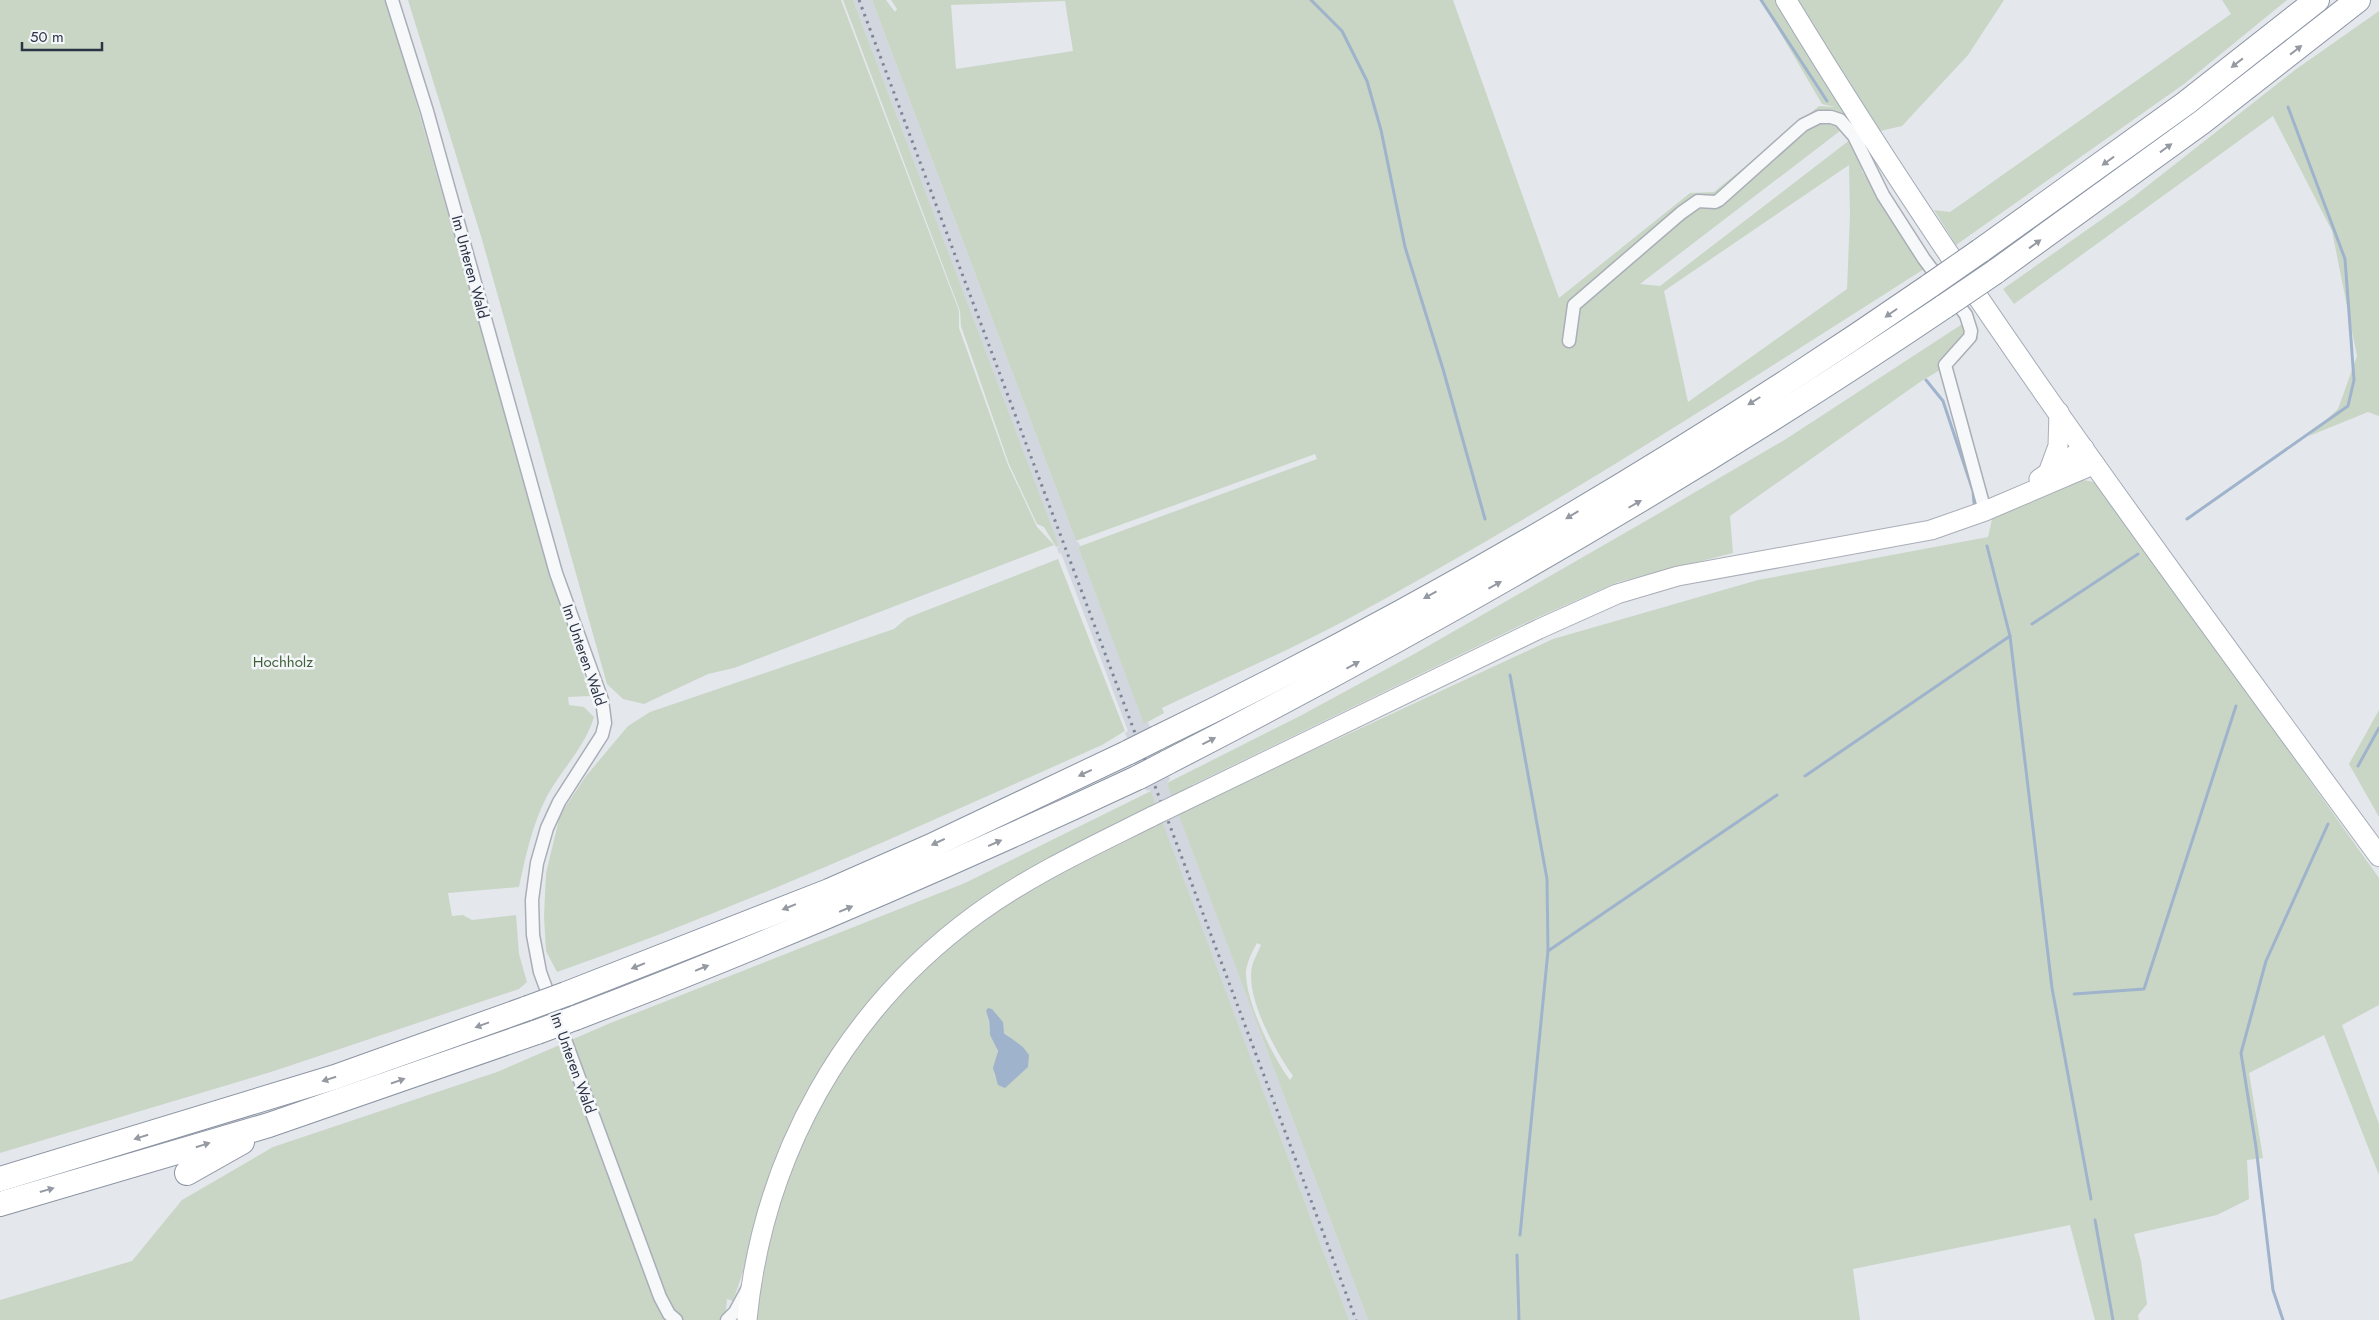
<svg xmlns="http://www.w3.org/2000/svg" width="2379" height="1320" viewBox="0 0 2379 1320" font-family="Jost,sans-serif">
<rect width="100%" height="100%" fill="#e4e7ec"/>
<polygon fill="#d2d6de" points="853,0 872,0 1076,541 1079,543 1080,546 1078,547 1144,723 1148,722 1158,748 1170,779 1167,783 1368,1320 1349,1320 1150,790 1147,791 1145,788 1125,733 1128,731 1061,553 1059,554 1057,548 1059,547"/>
<g fill="#c9d6c5" fill-rule="evenodd">
<path d="M 0,0 L 387,0 L 506,417 L 590,696 L 568,697 L 569,705 L 584,707 L 594,717 C 585,747 562,769 547,796 C 532,825 526,855 519,887 L 448,893 L 452,916 L 463,915 L 472,920 L 516,915 L 519,954 L 527,982 L 519,989 L 271,1072 L 0,1153 Z"/>
<polygon points="408,0 841,0 959,311 959,328 1008,465 1037,527 1054,545 734,668 708,674 644,704 623,699 607,684 481,236"/>
<polygon points="843,0 853,0 1059,546 1056,547 1044,527 1037,524 1009,464 961,326 960,311"/>
<path d="M 872,0 L 886,0 L 895,12 L 897,9 L 891,0 L 1453,0 L 1559,298 L 1690,193 L 1714,192 L 1819,106 L 1835,107 L 1822,104 L 1761,0 L 1776,0 L 1841,107 L 1853,121 L 1640,284 L 1660,286 L 1851,139 L 1862,159 L 1862,171 L 1924,269 C 1734,390 1544,513 1346,620 C 1286,652 1223,679 1162,708 L 1164,713 L 1144,724 L 1078,547 L 1317,459 L 1315,454 L 1076,541 ZM 1065,1 L 1073,51 L 956,69 L 951,5 ZM 1849,165 L 1850,215 L 1847,289 L 1688,402 L 1664,291 Z"/>
<polygon points="1798,0 2004,0 1968,55 1902,126 1876,132"/>
<polygon points="2222,0 2287,0 2184,84 1956,245 1934,210 1950,212 2231,14"/>
<polygon points="2379,11 2379,416 2368,412 2309,436 2338,409 2357,356 2332,231 2273,116 2014,304 2003,289 2132,198 2295,70"/>
<polygon points="1973,317 1978,339 1950,364 1920,382 1730,516 1733,553 1618,582 1536,618 1192,785 1193,787 1172,798 1167,783 1300,716 1416,653 1656,515 1786,439"/>
<path d="M 2078,479 L 2094,482 L 2107,496 L 2379,878 L 2379,1005 L 2342,1025 L 2379,1124 L 2379,1175 L 2324,1035 L 2249,1073 L 2263,1158 L 2247,1160 L 2249,1199 L 2217,1215 L 2134,1234 L 2141,1261 L 2147,1304 L 2138,1315 L 2139,1320 L 2095,1320 L 2070,1225 L 1853,1269 L 1860,1320 L 1368,1320 L 1178,813 L 1553,639 L 1758,580 L 1988,537 L 1993,515 ZM 1257,943 L 1261,945 C 1257,954 1251,964 1251,974 C 1250,1005 1276,1052 1293,1076 L 1290,1080 C 1273,1058 1245,1000 1246,972 C 1247,962 1252,952 1257,943 Z"/>
<path d="M 1058,559 L 1125,731 L 1102,745 C 922,825 743,907 557,972 L 546,951 L 544,916 L 546,873 L 560,815 L 586,776 L 628,726 L 650,712 L 894,629 L 907,618 Z"/>
<polygon points="2379,710 2379,817 2349,764"/>
<polygon points="1151,791 1156,806 1014,884 844,1038 748,1257 733,1301 727,1299 725,1320 0,1320 0,1300 132,1261 182,1200 273,1147 497,1072 608,1024 965,883"/>
<path d="M 1162,821 L 1349,1320 L 754,1320 L 756,1290 L 781,1184 L 830,1081 L 882,1009 L 946,946 L 1020,894 L 1142,829 ZM 989,1020 L 1011,1038 L 995,1078 C 993,1065 998,1064 998,1055 C 998,1044 987,1038 989,1020 Z"/>
</g>
<polygon fill="#9fb4cc" points="988,1008 992,1009 1003,1022 1004,1033 1023,1047 1029,1055 1028,1067 1005,1088 998,1085 993,1068 998,1051 990,1035 989,1020 986,1011"/>
<g fill="none" stroke-linecap="round" stroke-linejoin="round">
<g stroke="#9fb4cc" stroke-width="3">
<polyline points="1311,0 1342,31 1367,81 1381,130 1405,247 1443,369 1485,519"/>
<polyline points="1761,0 1827,101"/>
<polyline points="1926,380 1943,401 1973,491 1974,503"/>
<polyline points="2187,519 2348,406 2354,380 2345,259 2288,107"/>
<polyline points="1987,546 2010,636 2052,988 2091,1199"/>
<polyline points="2032,624 2138,554"/>
<polyline points="1510,675 1547,879 1548,951 1520,1235"/>
<polyline points="2358,766 2379,728"/>
<polyline points="1805,776 2010,636"/>
<polyline points="1548,951 1777,795"/>
<polyline points="2074,994 2144,989 2236,706"/>
<polyline points="2095,1220 2113,1320"/>
<polyline points="1517,1255 1519,1320"/>
<polyline points="2283,1320 2273,1290 2256,1147 2241,1053 2266,961 2328,824"/>
</g>
<g stroke="#a9aeb7" stroke-width="15">
<g id="minor">
<polyline points="392,0 427,111 556,573 602,700 605,723 602,735 559,802 547,828 537,863 532,900 533,935 540,972 660,1297 669,1314 676,1320"/>
<polyline points="1569,341 1574,305 1681,213 1698,201 1715,202 1719,200 1803,125 1819,117 1831,117 1840,120 1854,136 1883,195 1924,259 1966,315 1971,331 1970,337 1945,365 1985,511"/>
<polyline points="727,1320 735,1312 749,1286"/>
</g>
</g>
<g stroke="#a9aeb7" stroke-width="21">
<g id="secondary">
<polyline points="2048,473 2058,446 2059,412"/>
<polyline points="2039,479 2084,448"/>
<polyline points="1182,802 1539,629 1617,594 1678,576 1931,530 1985,511 2095,464"/>
<path d="M 747,1320 C 763,1156 844,1010 978,913 C 1032,874 1093,846 1153,816"/>
</g>
</g>
<g stroke="#a3abb8" stroke-width="22">
<path id="primary" d="M 1786,0 C 1966,297 2174,576 2379,856"/>
</g>
<g stroke="#8b94a3" stroke-width="26">
<g id="motorway">
<polyline points="1980,251 2186,103 2317,0"/>
<polyline points="1995,272 2202,122 2358,0"/>
<path d="M 1157,738 C 1425,608 1685,455 1931,285"/>
<path d="M 1166,763 C 1434,625 1695,475 1945,306"/>
<polyline points="566,994 829,891 929,847 1129,752"/>
<path d="M 575,1018 C 766,945 953,864 1139,777"/>
<polyline points="187,1173 242,1142"/>
<polyline points="0,1179 335,1077 528,1008"/>
<polyline points="0,1204 269,1125 537,1032"/>
</g>
</g>
<use href="#minor" stroke="#f7f8fa" stroke-width="12"/>
<use href="#secondary" stroke="#fff" stroke-width="19"/>
<use href="#primary" stroke="#fff" stroke-width="20"/>
<use href="#motorway" stroke="#fff" stroke-width="24"/>
<polyline stroke="#7d8696" stroke-width="3" stroke-dasharray="2.5 5" stroke-linecap="butt" points="859,0 1356,1320"/>
<g stroke="#a9aeb7" stroke-width="21" stroke-linecap="butt">
<polyline id="secondary-bridge" points="1153,816 1182,802"/>
</g>
<g stroke="#8b94a3" stroke-width="26" stroke-linecap="butt">
<g id="motorway-bridge">
<polyline points="1931,285 1980,251"/>
<polyline points="1945,306 1995,272"/>
<polyline points="1129,752 1157,738"/>
<polyline points="1139,777 1166,763"/>
<polyline points="528,1008 566,994"/>
<polyline points="537,1032 575,1018"/>
</g>
</g>
<use href="#secondary-bridge" stroke="#fff" stroke-width="19"/>
<use href="#motorway-bridge" stroke="#fff" stroke-width="24"/>
</g>
<defs><path id="oneway-solid" d="M-6-.8H1V-3.2L6.5 0L1 3.2V.8H-6Z" transform="scale(1.25)"/></defs>
<g fill="#959aa2">
<use href="#oneway-solid" transform="translate(2296 50) rotate(-38)"/>
<use href="#oneway-solid" transform="translate(2237 63) rotate(142)"/>
<use href="#oneway-solid" transform="translate(2166 148) rotate(-36)"/>
<use href="#oneway-solid" transform="translate(2108 161) rotate(144)"/>
<use href="#oneway-solid" transform="translate(2035 244) rotate(-36)"/>
<use href="#oneway-solid" transform="translate(1891 313) rotate(145)"/>
<use href="#oneway-solid" transform="translate(1754 401) rotate(148)"/>
<use href="#oneway-solid" transform="translate(1635 504) rotate(-30)"/>
<use href="#oneway-solid" transform="translate(1572 515) rotate(149)"/>
<use href="#oneway-solid" transform="translate(1495 585) rotate(-29)"/>
<use href="#oneway-solid" transform="translate(1430 595) rotate(151)"/>
<use href="#oneway-solid" transform="translate(1353 665) rotate(-29)"/>
<use href="#oneway-solid" transform="translate(1209 741) rotate(-27)"/>
<use href="#oneway-solid" transform="translate(1085 773) rotate(155)"/>
<use href="#oneway-solid" transform="translate(938 842) rotate(155)"/>
<use href="#oneway-solid" transform="translate(995 843) rotate(-24)"/>
<use href="#oneway-solid" transform="translate(789 907) rotate(158)"/>
<use href="#oneway-solid" transform="translate(846 909) rotate(-23)"/>
<use href="#oneway-solid" transform="translate(638 966) rotate(158)"/>
<use href="#oneway-solid" transform="translate(702 968) rotate(-22)"/>
<use href="#oneway-solid" transform="translate(482 1025) rotate(160)"/>
<use href="#oneway-solid" transform="translate(329 1079) rotate(162)"/>
<use href="#oneway-solid" transform="translate(398 1081) rotate(-19)"/>
<use href="#oneway-solid" transform="translate(141 1137) rotate(163)"/>
<use href="#oneway-solid" transform="translate(203 1145) rotate(-17)"/>
<use href="#oneway-solid" transform="translate(47 1190) rotate(-16)"/>
</g>
<g text-anchor="middle" dominant-baseline="central" stroke-width="5" stroke-linejoin="round" paint-order="stroke">
<g font-size="15" fill="#2b3445" stroke="#f4f6f9">
<text transform="translate(470 267) rotate(75)">Im Unteren Wald</text>
<text transform="translate(584 655) rotate(71)">Im Unteren Wald</text>
<text transform="translate(573 1063) rotate(70)">Im Unteren Wald</text>
</g>
<g font-size="15" fill="#3f6138" stroke="#f4f6f9">
<text x="283" y="662">Hochholz</text>
</g>
</g>
<path d="M22 42v8h80v-8" fill="none" stroke="#2b3445" stroke-width="2.5"/>
<text x="30" y="42" font-size="15" fill="#2b3445" stroke="#f4f6f9" stroke-width="4" paint-order="stroke">50 m</text>
</svg>
